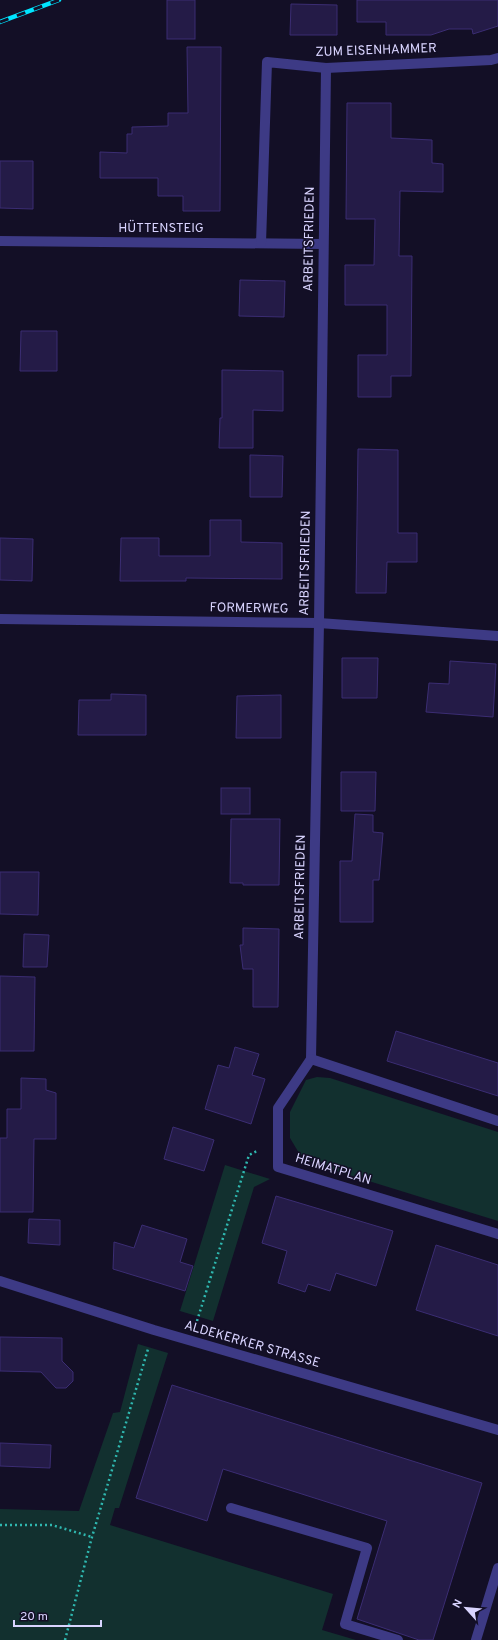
<svg xmlns="http://www.w3.org/2000/svg" width="498" height="1640" viewBox="0 0 498 1640" font-family="Overpass,sans-serif">
<rect width="100%" height="100%" fill="#130f26"/>
<g fill="#12302f">
<polygon points="317,1077 330,1078 498,1132 498,1221 317,1165 299,1153 290,1138 290,1112 306,1080"/>
<polygon points="225,1165 270,1179 254,1187 213,1321 180,1311"/>
<polygon points="138,1344 168,1353 119,1508 115,1508 110,1525 333,1594 322,1630 356,1640 0,1640 0,1509 79,1511 113,1413 120,1412"/>
</g>
<g fill="#241b47" stroke="#3b2d73">
<rect x="167" y="0" width="28" height="39"/>
<polygon points="357,0 498,0 498,26 473,34 472,29 449,29 431,35 386,35 386,22 357,22"/>
<polygon points="291,4 337,5 337,35 290,35"/>
<polygon points="187,47 221,47 220,211 183,211 183,196 158,196 158,178 100,178 100,152 127,153 127,134 132,134 132,127 168,126 168,113 188,113"/>
<polygon points="347,103 391,103 391,138 432,140 432,163 443,164 443,192 400,191 399,256 412,256 411,376 391,376 391,397 358,397 358,355 387,355 387,305 345,305 345,265 374,265 375,219 346,219"/>
<polygon points="0,161 33,161 33,209 0,208"/>
<polygon points="240,280 285,281 284,317 239,316"/>
<polygon points="21,331 57,331 57,371 20,371"/>
<polygon points="222,370 283,371 283,411 253,410 253,448 219,448 220,418 222,418"/>
<polygon points="358,449 398,450 398,533 417,533 417,562 387,562 386,593 356,593"/>
<polygon points="250,455 283,456 282,497 250,497"/>
<polygon points="210,520 241,520 241,542 282,543 282,579 186,578 186,581 120,581 121,538 159,538 159,556 210,556"/>
<polygon points="0,538 33,539 32,581 0,580"/>
<polygon points="342,658 378,658 377,698 342,698"/>
<polygon points="450,661 496,664 493,717 426,712 429,683 449,684"/>
<polygon points="111,694 146,695 146,735 78,735 79,700 111,700"/>
<polygon points="281,695 281,738 236,738 237,696"/>
<polygon points="341,772 376,772 375,811 341,811"/>
<rect x="221" y="788" width="29" height="26"/>
<polygon points="355,814 373,815 373,832 383,833 379,880 373,880 373,922 340,922 340,861 352,861"/>
<polygon points="231,819 280,819 279,885 243,885 243,883 230,883"/>
<polygon points="0,872 39,872 38,915 0,914"/>
<polygon points="243,928 279,929 278,1007 253,1007 253,969 243,969 240,945 243,945"/>
<polygon points="24,934 49,935 47,967 23,967"/>
<polygon points="0,976 35,977 34,1051 0,1051"/>
<polygon points="396,1031 498,1063 498,1096 387,1061"/>
<polygon points="235,1047 259,1054 252,1075 265,1079 251,1124 205,1109 218,1065 229,1068"/>
<polygon points="21,1078 46,1079 46,1090 56,1093 56,1139 34,1139 33,1212 0,1212 0,1138 7,1138 7,1109 21,1109"/>
<polygon points="173,1127 214,1140 204,1171 164,1159"/>
<polygon points="276,1196 393,1231 376,1286 336,1273 330,1291 308,1284 305,1292 278,1283 287,1251 262,1243"/>
<polygon points="29,1219 60,1220 60,1245 28,1243"/>
<polygon points="142,1225 187,1239 180,1262 193,1266 185,1291 113,1269 114,1242 134,1248"/>
<polygon points="436,1245 498,1265 498,1336 416,1310"/>
<polygon points="0,1337 62,1338 62,1361 73,1372 73,1381 66,1388 56,1388 41,1372 0,1371"/>
<polygon points="172,1385 482,1483 433,1640 419,1640 357,1619 387,1521 223,1469 207,1521 136,1498"/>
<polygon points="0,1443 51,1445 50,1468 0,1466"/>
</g>
<g fill="none" stroke-linecap="round" stroke-linejoin="round">
<g stroke="#2fb8b0" stroke-width="2.5" stroke-dasharray="2 3" stroke-linecap="butt">
<polyline points="197,1321 249,1155 257,1151"/>
<polyline points="0,1525 52,1525 92,1537"/>
<polyline points="65,1640 92,1537 148,1349"/>
</g>
<polyline stroke="#3d3a85" stroke-width="10" points="231,1508 367,1548 345,1624 398,1640"/>
<g stroke="#3d3a85" stroke-width="10">
<polyline points="0,241 323,244"/>
<polyline points="261,243 267,62 326,68 491,60 498,58"/>
<polyline points="0,619 319,623 498,636"/>
<polyline points="311,1059 319,623 326,68"/>
<polyline points="498,1121 311,1059 278,1108 278,1167 498,1234"/>
<polyline points="0,1281 154,1330 498,1430"/>
<polyline points="476,1640 498,1568"/>
</g>
<g stroke="#00e5ff" stroke-width="4.5">
<polyline id="rail" points="0,22 59,0"/>
</g>
<use href="#rail" stroke="#130f26" stroke-width="3" stroke-dasharray="9" stroke-linecap="butt"/>
</g>
<g text-anchor="middle" dominant-baseline="central" stroke-width="3" stroke-linejoin="round" paint-order="stroke">
<g font-size="13" fill="#d9d4ff" stroke="#130f26">
<text transform="translate(376 51) rotate(-2)">ZUM EISENHAMMER</text>
<text x="161" y="229">HÜTTENSTEIG</text>
<text transform="translate(310 239) rotate(-89)">ARBEITSFRIEDEN</text>
<text transform="translate(306 563) rotate(-89)">ARBEITSFRIEDEN</text>
<text transform="translate(249 609) rotate(1)">FORMERWEG</text>
<text transform="translate(301 887) rotate(-89)">ARBEITSFRIEDEN</text>
<text transform="translate(333 1170) rotate(17)">HEIMATPLAN</text>
<text transform="translate(252 1345) rotate(16)">ALDEKERKER STRASSE</text>
</g>
</g>
<g transform="translate(466 1608) rotate(297)" stroke="#130f26" stroke-width="3" paint-order="stroke">
<path d="M0-3L7 15L0 10L-7 15Z" fill="#d9d4ff"/>
<text y="-6" font-size="11" font-weight="bold" text-anchor="middle" fill="#d9d4ff">N</text>
</g>
<path d="M14 1620v6h87v-6" fill="none" stroke="#d9d4ff" stroke-width="2"/>
<text x="20" y="1620" font-size="12" fill="#d9d4ff" stroke="#130f26" stroke-width="3" paint-order="stroke">20 m</text>
</svg>
